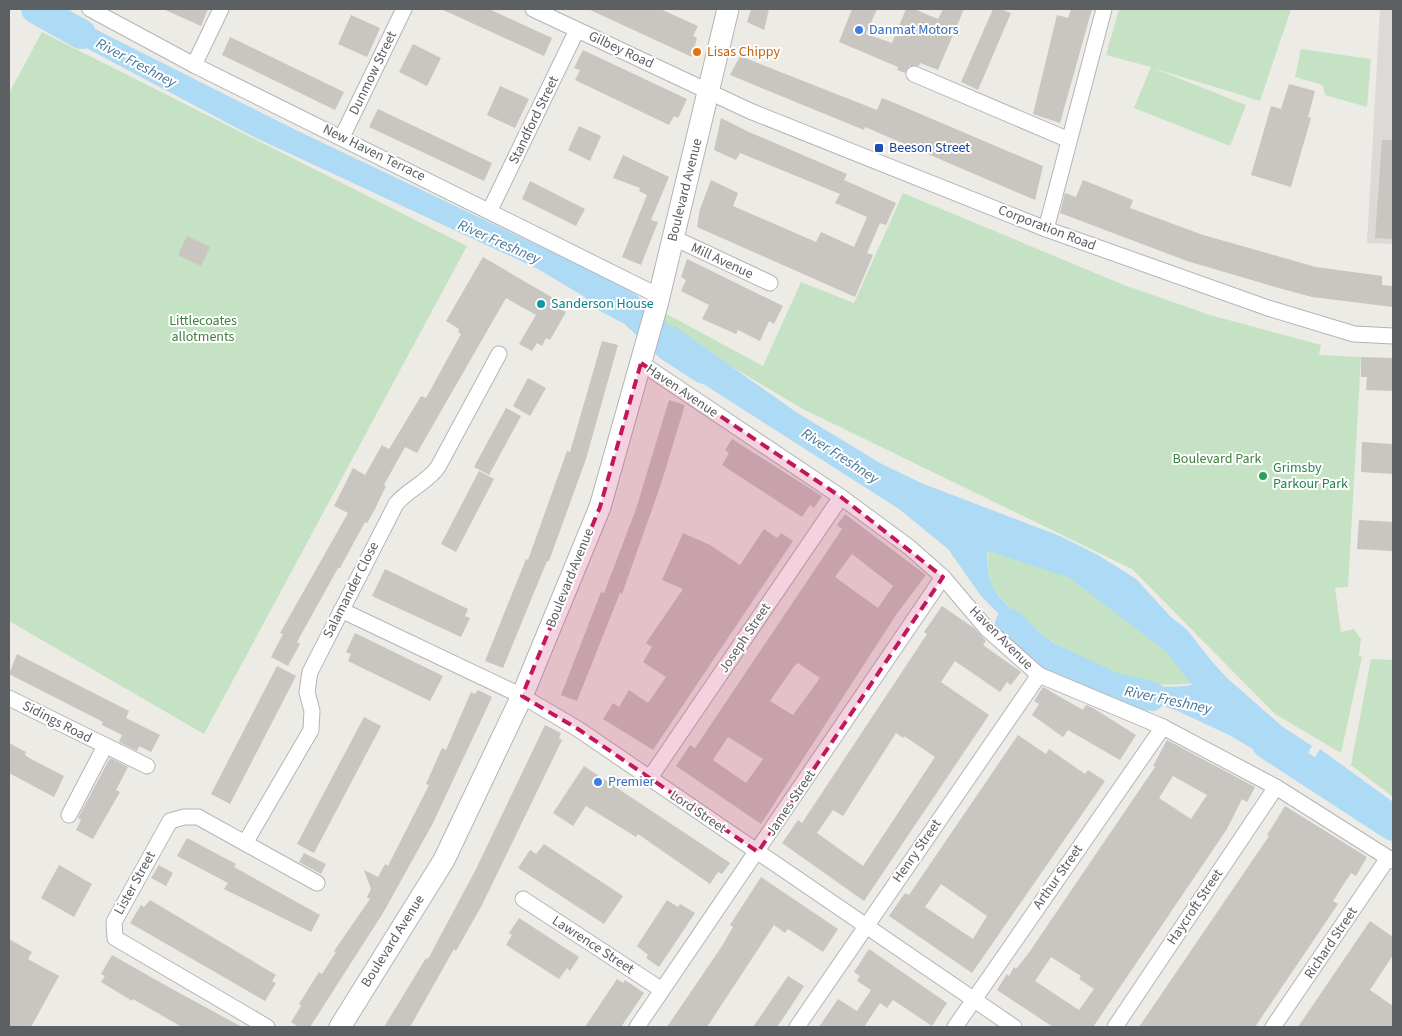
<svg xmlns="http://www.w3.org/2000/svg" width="1402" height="1036" viewBox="0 0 1402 1036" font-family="'Source Sans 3',sans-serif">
<rect width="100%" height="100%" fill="#edebe5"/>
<polygon fill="#dcdad7" points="1380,9 1393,9 1393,244 1367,243"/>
<g fill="#c6e2c4">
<polygon points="1119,9 1291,9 1260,101 1153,68 1246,105 1230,146 1134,108 1151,67 1106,55"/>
<polygon points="42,32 467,246 204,734 9,621 9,93"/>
<polygon points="1301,49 1371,59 1367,107 1325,95 1323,85 1295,77"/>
<polygon points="903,193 1124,285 1210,315 1321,345 1319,355 1361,357 1348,587 1335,588 1341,632 1354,629 1361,639 1359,656 1362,657 1341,753 1275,714 1132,569 803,409 660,324 661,311 763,366 801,282 854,303"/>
<path d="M 999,539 L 1076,565 L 1176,641 L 1195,665 L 1203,681 C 1175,688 1139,684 1112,675 C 1080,664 1005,614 991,583 C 987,573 988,559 989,548 Z"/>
<polygon points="1371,659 1393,660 1393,797 1351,765"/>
</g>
<g fill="#addaf5" fill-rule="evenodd">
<polygon points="49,9 59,11 300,132 621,285 638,296 638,303 631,330 618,317 538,269 254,137 39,23"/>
<path d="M 674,326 L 796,412 L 880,463 L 921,483 L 1060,536 L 1098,555 L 1136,579 L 1227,678 L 1283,727 L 1312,746 L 1296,775 L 1231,736 L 1180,712 L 1112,687 L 1037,652 L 981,596 L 948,549 L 899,509 L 669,362 L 667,356 ZM 999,538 L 1077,564 L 1176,640 L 1195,665 L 1203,682 C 1139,701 1070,660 1023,619 C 1011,609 996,597 991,582 C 987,572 987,559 988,548 Z"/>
<polygon points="1320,749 1393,802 1393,836 1303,778"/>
</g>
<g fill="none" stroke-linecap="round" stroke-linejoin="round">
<g stroke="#addaf5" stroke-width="30">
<polyline points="36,9 81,34"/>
<polyline points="600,294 634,312 670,347 704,369"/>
<polyline points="960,526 1076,564 1176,640 1220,696"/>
<polyline points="1010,624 1037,652 1112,687 1151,696"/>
<polyline points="1267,744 1393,826"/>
</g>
</g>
<g fill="#c9c5c1" fill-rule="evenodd">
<polygon points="163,9 208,9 201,26"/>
<polygon points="441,9 489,9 552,38 544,56"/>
<polygon points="588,9 660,9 698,26 693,36 697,38 692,57"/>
<polygon points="751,9 769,9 764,30 747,22"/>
<polygon points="852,9 877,9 866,34 892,43 906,9 914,9 938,19 943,9 964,9 938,70 920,63 919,66 909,66 905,73 897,70 898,67 839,42"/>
<polygon points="993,9 1000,9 1011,13 978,90 961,82"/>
<polygon points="1071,9 1092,9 1060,123 1033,114 1057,15 1068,18"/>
<polygon points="351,15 380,28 367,57 338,44"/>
<polygon points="230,37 344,92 335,110 222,55"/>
<polygon points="413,44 441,58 427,86 399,72"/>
<polygon points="583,50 687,99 678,118 674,116 669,125 575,80 580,70 574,68"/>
<polygon points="740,56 877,110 882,98 897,104 1043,166 1035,200 865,127 864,130 730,75"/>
<polygon points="1289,84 1315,91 1308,117 1311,118 1291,187 1251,175 1271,106 1281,109"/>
<polygon points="500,86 529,99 515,128 487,115"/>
<polygon points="378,109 492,163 484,181 369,127"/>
<polygon points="721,118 749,132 847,174 844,180 896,203 886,225 880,223 867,253 873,255 855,297 697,227 700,209 711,180 738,193 733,206 816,242 821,232 854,247 867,217 835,203 840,194 740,153 736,160 714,150"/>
<polygon points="579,126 601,136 590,161 568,150"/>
<polygon points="1382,140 1393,140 1393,239 1375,238"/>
<polygon points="623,155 669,177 651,220 658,222 641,265 622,257 647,195 639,191 640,188 613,178"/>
<polygon points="1083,180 1133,200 1130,208 1203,235 1316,267 1382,276 1382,285 1393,286 1393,307 1312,297 1275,287 1187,261 1060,213 1065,193 1076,197"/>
<polygon points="530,181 585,209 576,226 522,199"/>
<polygon points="187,236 210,247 201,266 178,255"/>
<polygon points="483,257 565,305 562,310 566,312 550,340 546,338 542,346 537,343 532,351 519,344 536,315 506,298 417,453 405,447 384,485 386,486 374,511 367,523 365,522 340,568 338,568 297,642 300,644 288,666 271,657 283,634 280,633 348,513 334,506 353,468 365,475 382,445 389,449 421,396 426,398 461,334 458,332 459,329 446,321"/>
<polygon points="687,259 783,306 774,324 769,321 760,341 738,330 736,334 702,319 709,305 681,291 686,280 681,277"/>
<polygon points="602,341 618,345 586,459 549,561 547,561 503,668 485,661 526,559 528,560 567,451 570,452"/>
<polygon points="1361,357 1393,358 1393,391 1366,390 1367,377 1361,377"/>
<polygon points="528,378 546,388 530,416 513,406"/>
<polygon points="669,400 685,405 661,484 622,594 620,593 577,701 561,695 601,592 604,593 636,509"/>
<polygon points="506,408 521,416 489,475 474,467"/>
<polygon points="732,439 822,496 814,508 810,505 802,517 722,465 729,453 725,450"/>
<polygon points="1362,442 1393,444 1393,474 1361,472"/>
<polygon points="479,471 494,479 456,552 441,544"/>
<path d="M 845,514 L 926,575 L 896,615 L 761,824 L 676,766 L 690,745 L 695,748 L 842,529 L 837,525 ZM 852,554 L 893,586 L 878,608 L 835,577 ZM 798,663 L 820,678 L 793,715 L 770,701 L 795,665 ZM 728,737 L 763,759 L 746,783 L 713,760 Z"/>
<polygon points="1359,520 1393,522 1393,551 1357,549"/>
<polygon points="764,529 777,538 781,533 793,541 653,750 603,719 613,703 619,707 629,690 648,703 666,677 643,662 652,647 646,643 683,589 662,580 683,533 710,545 740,565"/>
<polygon points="385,569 468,609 465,616 470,618 461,637 372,596"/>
<path d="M 942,606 L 974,628 L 986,641 L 983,645 L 1021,672 L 1011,685 L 1007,682 L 1000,692 L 955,661 L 941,682 L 989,715 L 864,901 L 782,843 L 798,820 L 802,823 L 927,634 L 924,632 ZM 896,733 L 903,738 L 904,736 L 935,757 L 863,866 L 817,833 L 833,810 L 843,816 Z"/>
<polygon points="355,633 443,676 430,701 348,661 351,654 346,652"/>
<polygon points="17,654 129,711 126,718 160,735 151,752 139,746 137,751 119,742 122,735 102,725 103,722 9,674"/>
<polygon points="277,666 296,676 230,804 211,794"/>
<polygon points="1043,687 1083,710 1086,705 1093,708 1136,735 1120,760 1068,730 1063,737 1032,715 1039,704 1034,701"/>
<polygon points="478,690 492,697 433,823 383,913 310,1027 299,1027 291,1022 301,1006 299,1004 319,972 322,974 336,952 334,951 370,899 367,897 371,889 364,870 378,877 385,864 388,866 429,785 426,784 442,748 446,750 471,692 475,694"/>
<polygon points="364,717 381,726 314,853 297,844"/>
<polygon points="545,725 561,733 559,738 562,740 482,905 456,951 454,949 410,1027 384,1027 426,958 428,959 476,869"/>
<path d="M 1018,735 L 1046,754 L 1049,749 L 1085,774 L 1088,770 L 1105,781 L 972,973 L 889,916 L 905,893 L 909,895 ZM 941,884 L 987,916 L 973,939 L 925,907 Z"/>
<path d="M 1167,740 L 1255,787 L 1247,802 L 1242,799 L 1227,829 L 1093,1027 L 1053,1027 L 997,990 L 1007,974 L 1009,976 L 1014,967 L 1016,969 L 1028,954 L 1155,767 L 1153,766 ZM 1173,776 L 1207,795 L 1191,819 L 1159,798 ZM 1051,957 L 1081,976 L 1079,979 L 1094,989 L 1079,1010 L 1035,981 Z"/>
<polygon points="9,743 26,752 25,755 31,759 64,776 54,797 9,773"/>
<polygon points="110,758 128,767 116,790 120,792 93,839 76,830 81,820 78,818"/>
<polygon points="584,766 730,863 722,874 718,872 710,884 638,834 636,837 586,806 573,826 553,813"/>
<polygon points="1285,806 1367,857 1356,876 1351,873 1333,901 1338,904 1255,1027 1139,1027 1269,836 1267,835"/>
<polygon points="187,838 236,864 234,867 320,915 311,932 224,889 228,883 177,856"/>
<polygon points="544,844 623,896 604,924 518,868 530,850 536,854"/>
<polygon points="304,853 326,864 321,874 299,862"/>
<polygon points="59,865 92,884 74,917 41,898"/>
<polygon points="159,865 173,873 166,886 151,878"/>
<polygon points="761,877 838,929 823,952 788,929 785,933 774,925 707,1027 667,1027 722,946 733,927 730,925"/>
<polygon points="150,900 276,975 272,981 276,983 265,1001 130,923 141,905 144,907"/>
<polygon points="667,900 678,907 680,904 695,913 659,967 646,958 648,955 637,946"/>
<polygon points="519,918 579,957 570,971 567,968 559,979 506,945 512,935 509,933"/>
<polygon points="1370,921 1393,937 1393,955 1370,990 1393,1006 1393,1027 1298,1027"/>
<polygon points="9,939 32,952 28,959 59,976 31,1027 9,1027"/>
<polygon points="869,949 947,1003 932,1026 893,1000 887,1008 880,1003 864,1027 819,1027 838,999 857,1011 871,990 857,981 860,976 854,972"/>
<polygon points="112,955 172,989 242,1027 182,1027 133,999 132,1001 101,982 105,976 101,974"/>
<polygon points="788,976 804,986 790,1008 777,1027 753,1027"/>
<polygon points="617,979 623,983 625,980 644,993 621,1027 585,1027"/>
</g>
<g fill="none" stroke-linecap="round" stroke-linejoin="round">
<g stroke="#b2b5b8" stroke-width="17">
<g id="street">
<polyline points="90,9 194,65 659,296"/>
<polyline points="533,9 750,111 1046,229 1268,308 1354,334 1393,336"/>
<polyline points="194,65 221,9"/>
<polyline points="914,74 1069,140"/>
<polyline points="342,137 404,9"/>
<polyline points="490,210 577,30"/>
<polyline points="1046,229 1104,9"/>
<polyline points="674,238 770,283"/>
<polyline points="641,363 841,497 909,547 943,577 987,629 1039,675 1163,727 1276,787 1393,861"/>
<polyline points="341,610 522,696 578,729 1014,1027"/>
<polyline points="9,698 147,766"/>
<polyline points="649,779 841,497"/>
<polyline points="69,815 105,746"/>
<path d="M 245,843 L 311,730 L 312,711 L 307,692 L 310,672 L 396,504 C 408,489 427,483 438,467 L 499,354"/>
<polyline points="523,899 662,990"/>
<polyline points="267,1027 115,938 114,922 170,821 184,817 198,817 317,883"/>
<polyline points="637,1027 943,577"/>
<polyline points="797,1027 1039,675"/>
<polyline points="955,1027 1163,727"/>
<polyline points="1115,1027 1276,787"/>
<polyline points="1273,1027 1388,858"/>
</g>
</g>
<g stroke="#b1b4b8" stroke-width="23">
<polyline id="secondary" points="340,1027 444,860 522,696 600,507 657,305 728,9"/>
</g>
<use href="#street" stroke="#fff" stroke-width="15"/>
<use href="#secondary" stroke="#fff" stroke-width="21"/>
</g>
<path fill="#c2185b" fill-opacity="0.2" stroke="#c2185b" stroke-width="4" stroke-dasharray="10 6" stroke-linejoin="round" d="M 641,363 L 841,497 L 943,577 L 758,852 L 578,729 L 522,696 L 600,507 Z"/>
<g fill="#3f7fe0" stroke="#fff" stroke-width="2">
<circle cx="859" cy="30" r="5"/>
<circle cx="598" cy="782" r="5"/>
</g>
<circle fill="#e8710a" stroke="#fff" stroke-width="2" cx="697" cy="52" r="5"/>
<rect fill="#1a4fb4" stroke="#fff" stroke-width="2" x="874" y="143" width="10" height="10" rx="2.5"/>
<circle fill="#0f9aa8" stroke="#fff" stroke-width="2" cx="541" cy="304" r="5"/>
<circle fill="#2e9e5b" stroke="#fff" stroke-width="2" cx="1263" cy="476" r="5"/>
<g text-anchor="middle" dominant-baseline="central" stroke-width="4" stroke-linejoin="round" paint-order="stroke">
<g font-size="14" fill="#366cbe" stroke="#fff" text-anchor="start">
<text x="869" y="30">Danmat Motors</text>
<text x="608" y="782">Premier</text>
</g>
<g font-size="14" fill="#5c6063" stroke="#fff">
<text transform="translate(621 50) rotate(25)">Gilbey Road</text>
<text transform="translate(373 73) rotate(-64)">Dunmow Street</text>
<text transform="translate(534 120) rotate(-64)">Standford Street</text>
<text transform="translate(374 153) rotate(26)">New Haven Terrace</text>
<text transform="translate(685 190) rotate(-76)">Boulevard Avenue</text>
<text transform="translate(1047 228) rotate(21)">Corporation Road</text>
<text transform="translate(722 261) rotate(25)">Mill Avenue</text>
<text transform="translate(682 391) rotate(34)">Haven Avenue</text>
<text transform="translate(570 578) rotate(-68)">Boulevard Avenue</text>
<text transform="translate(351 590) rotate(-63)">Salamander Close</text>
<text transform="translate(745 638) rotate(-56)">Joseph Street</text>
<text transform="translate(1001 638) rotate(45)">Haven Avenue</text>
<text transform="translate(57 722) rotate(27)">Sidings Road</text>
<text transform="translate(791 803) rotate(-56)">James Street</text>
<text transform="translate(698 812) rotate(34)">Lord Street</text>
<text transform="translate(917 851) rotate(-55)">Henry Street</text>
<text transform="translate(1058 877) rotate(-55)">Arthur Street</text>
<text transform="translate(135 883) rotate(-61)">Lister Street</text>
<text transform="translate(1195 907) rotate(-56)">Haycroft Street</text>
<text transform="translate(393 941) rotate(-58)">Boulevard Avenue</text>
<text transform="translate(1331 943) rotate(-56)">Richard Street</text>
<text transform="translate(593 945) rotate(33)">Lawrence Street</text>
</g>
<g font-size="14" fill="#c56008" stroke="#fff" text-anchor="start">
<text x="707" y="52">Lisas Chippy</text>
</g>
<g font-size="14" fill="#164399" stroke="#fff" text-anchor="start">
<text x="889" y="148">Beeson Street</text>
</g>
<g font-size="14" fill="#0d838f" stroke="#fff" text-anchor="start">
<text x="551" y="304">Sanderson House</text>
</g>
<g font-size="14" fill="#40803f" stroke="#fff">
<text x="203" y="321">Littlecoates<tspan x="203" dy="16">allotments</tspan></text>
<text x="1217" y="459">Boulevard Park</text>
</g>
<g font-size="14" fill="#27864d" stroke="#fff" text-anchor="start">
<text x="1273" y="468">Grimsby<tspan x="1273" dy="16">Parkour Park</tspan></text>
</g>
<g font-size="15" font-style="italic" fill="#48779c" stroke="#fff">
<text transform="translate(136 63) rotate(28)">River Freshney</text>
<text transform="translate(499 242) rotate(24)">River Freshney</text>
<text transform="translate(840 456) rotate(33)">River Freshney</text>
<text transform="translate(1168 700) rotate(12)">River Freshney</text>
</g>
</g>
<rect width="1402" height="1036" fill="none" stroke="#5c6063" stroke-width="20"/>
</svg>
